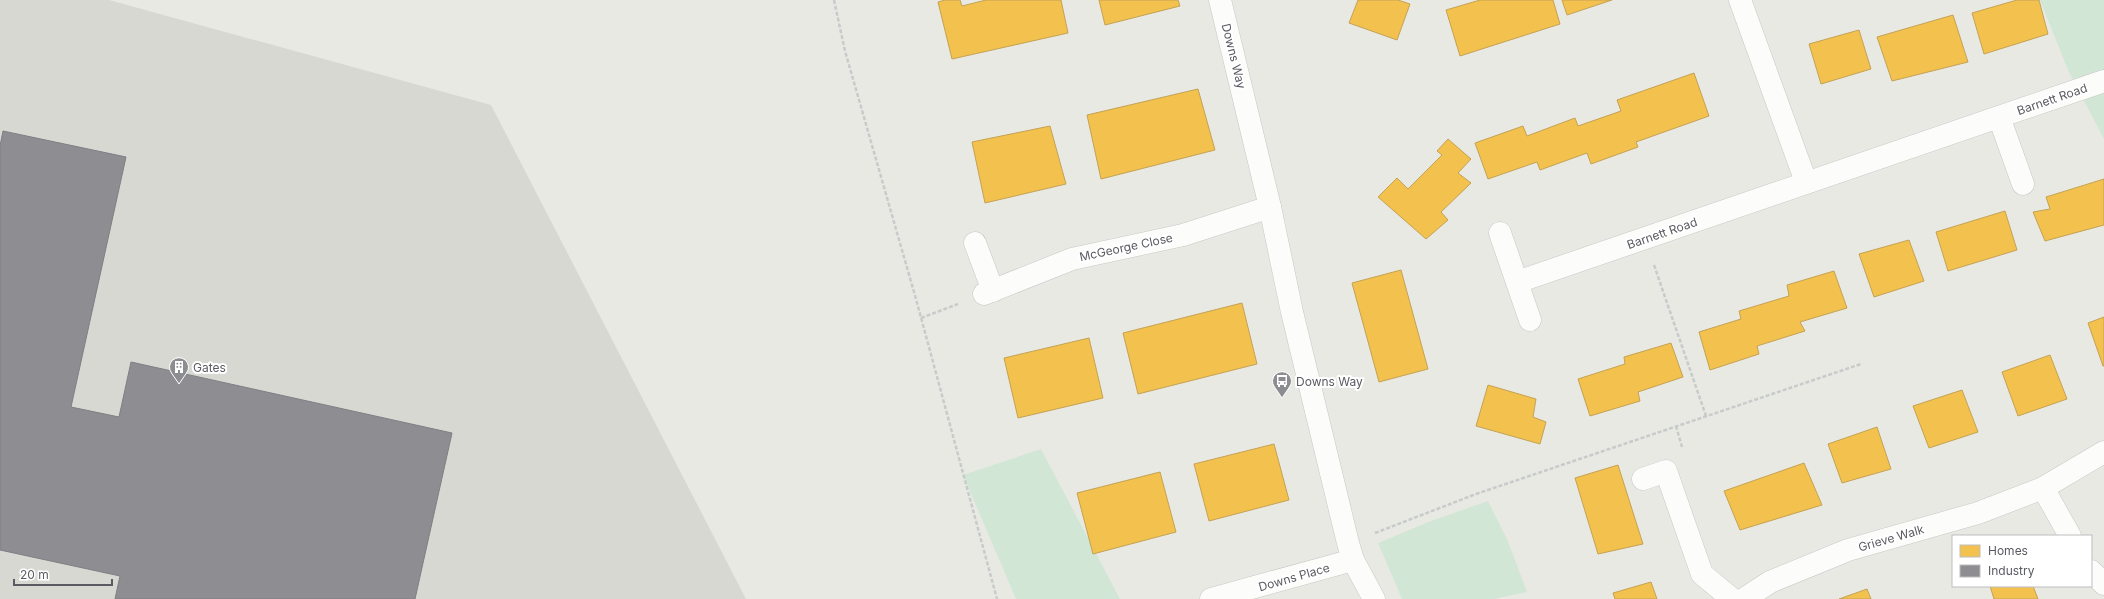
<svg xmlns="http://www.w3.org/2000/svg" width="2104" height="599" viewBox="0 0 2104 599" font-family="Inter,sans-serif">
<rect width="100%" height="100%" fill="#e9e9e4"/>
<polygon fill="#d8d8d2" points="0,0 109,0 491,105 746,599 0,599"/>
<g fill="#d1e6d5">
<polygon points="2040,0 2104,0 2104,139 2068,70"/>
<polygon points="1041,449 1120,599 1016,599 963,475"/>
<polygon points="1488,501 1507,539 1527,592 1494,599 1402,599 1378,543 1431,521"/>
</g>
<g fill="#f2c14e" stroke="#c4a254">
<polygon points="945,0 960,0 962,6 986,0 1061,0 1068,33 952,59 938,2"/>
<polygon points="1099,0 1178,0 1180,6 1105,25"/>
<polygon points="1358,0 1398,0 1410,4 1397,40 1349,23"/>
<polygon points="1480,0 1553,0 1560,24 1460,56 1446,10"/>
<polygon points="1562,0 1612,0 1567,15"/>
<polygon points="2017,0 2039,0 2048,34 1984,54 1972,13"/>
<polygon points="1953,15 1968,62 1892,81 1877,37"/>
<polygon points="1859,30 1871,69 1821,84 1809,44"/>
<polygon points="1694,73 1709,116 1636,142 1638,147 1591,164 1587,153 1540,170 1537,162 1488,179 1475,143 1523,126 1527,136 1575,118 1578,126 1621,111 1617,100"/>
<polygon points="1198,89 1215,150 1101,179 1087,115"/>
<polygon points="1050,126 1066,184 985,203 972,142"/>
<polygon points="1448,139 1471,159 1458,173 1471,183 1441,212 1448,220 1426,239 1378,197 1397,178 1408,189 1442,155 1437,151"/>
<polygon points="2104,179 2104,225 2045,241 2033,212 2050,209 2046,197"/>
<polygon points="2005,211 2017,250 1948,271 1936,232"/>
<polygon points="1909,240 1924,281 1874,297 1859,254"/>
<polygon points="1401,270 1428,369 1379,382 1352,283"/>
<polygon points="1834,271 1847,308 1800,322 1805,331 1757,346 1759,354 1710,370 1699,332 1741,319 1739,311 1789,296 1787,285"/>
<polygon points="1242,303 1257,364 1138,394 1123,333"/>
<polygon points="2104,317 2104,366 2103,366 2088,323"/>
<polygon points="1089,338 1103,398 1018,418 1004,358"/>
<polygon points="1671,343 1683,377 1638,392 1640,401 1590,416 1578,379 1625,364 1624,357"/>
<polygon points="2050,355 2067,399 2018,416 2002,372"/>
<polygon points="1488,385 1536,399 1533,417 1546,422 1540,444 1476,426"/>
<polygon points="1962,390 1978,432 1929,448 1913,406"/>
<polygon points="1877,427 1891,469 1842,483 1828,444"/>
<polygon points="1274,444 1289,500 1209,521 1194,464"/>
<polygon points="1804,463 1822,505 1740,530 1724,491"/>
<polygon points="1618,465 1643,544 1598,554 1575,478"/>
<polygon points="1160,472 1176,532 1093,554 1077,493"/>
<polygon points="1651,582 1657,599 1615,599 1613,593"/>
<polygon points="1990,586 2033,586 2038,599 1994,599"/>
<polygon points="1867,589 1871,599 1839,599"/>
</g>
<polygon fill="#8d8d92" stroke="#7e7e84" points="3,131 126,157 71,407 119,417 131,362 452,433 415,599 115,599 120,576 0,550 0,146"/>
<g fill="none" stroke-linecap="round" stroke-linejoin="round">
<g stroke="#c7c7c6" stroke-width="23">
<g id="street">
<polyline points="1220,0 1270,207 1292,312 1348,543 1353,560 1374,599"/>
<polyline points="1740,0 1806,182"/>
<polyline points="1999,117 2023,184"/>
<polyline points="1500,233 1530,320"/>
<polyline points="975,243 993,291"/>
<polyline points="1517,282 2104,81"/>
<polyline points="984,294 1072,259 1183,235 1270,207"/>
<polyline points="1643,479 1666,471 1702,574 1732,599"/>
<polyline points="2043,488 2070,536"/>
<polyline points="2091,571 2104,584"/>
<polyline points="1211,599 1353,560"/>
<polyline points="1744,599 1770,582 1848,550 1978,513 2043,488 2104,452"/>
</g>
</g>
<g stroke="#c7cbca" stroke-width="2.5" stroke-dasharray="4 2" stroke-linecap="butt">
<polyline points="834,0 845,51 916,299 997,599"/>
<polyline points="1654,265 1706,416"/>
<polyline points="921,318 958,304"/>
<polyline points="1676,426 1682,447"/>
<polyline points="1375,533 1476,494 1861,364"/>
</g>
<use href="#street" stroke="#fcfcfb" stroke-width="22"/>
</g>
<defs>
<g id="building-pin" transform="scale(1)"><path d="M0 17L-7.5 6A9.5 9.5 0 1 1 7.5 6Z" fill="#8c8d90" stroke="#fff"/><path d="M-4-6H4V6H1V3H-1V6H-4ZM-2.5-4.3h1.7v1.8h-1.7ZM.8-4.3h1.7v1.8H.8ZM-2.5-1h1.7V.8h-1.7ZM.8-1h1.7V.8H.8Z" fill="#fff"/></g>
<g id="bus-pin" transform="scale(1)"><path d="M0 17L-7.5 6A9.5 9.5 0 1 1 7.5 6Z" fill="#8c8d90" stroke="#fff"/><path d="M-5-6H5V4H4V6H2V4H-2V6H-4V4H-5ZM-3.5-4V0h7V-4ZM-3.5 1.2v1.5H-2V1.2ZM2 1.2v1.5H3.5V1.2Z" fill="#fff"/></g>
</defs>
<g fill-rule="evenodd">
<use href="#building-pin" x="179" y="367"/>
<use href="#bus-pin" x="1282" y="381"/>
</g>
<g text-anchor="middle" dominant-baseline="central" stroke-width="4" stroke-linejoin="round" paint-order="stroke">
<g font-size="12" fill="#5a5b62" stroke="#fff">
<text transform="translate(1234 56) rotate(76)">Downs Way</text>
<text transform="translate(2052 99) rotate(-19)">Barnett Road</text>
<text transform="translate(1662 233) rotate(-19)">Barnett Road</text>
<text transform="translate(1126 247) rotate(-12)">McGeorge Close</text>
<text transform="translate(1891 538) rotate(-16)">Grieve Walk</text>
<text transform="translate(1294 577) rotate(-16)">Downs Place</text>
</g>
<g font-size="12" fill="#5a5b62" stroke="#fff" text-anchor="start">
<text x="193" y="367">Gates</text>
<text x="1296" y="381">Downs Way</text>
</g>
</g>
<rect x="1952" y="535" width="140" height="52" fill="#ffffff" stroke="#bdbdc0"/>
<rect x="1960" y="545" width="20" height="12" fill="#f2c14e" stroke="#bdbdc0"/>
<text x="1988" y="555" font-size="12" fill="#5a5b62">Homes</text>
<rect x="1960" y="565" width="20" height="12" fill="#8d8d92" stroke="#bdbdc0"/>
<text x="1988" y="575" font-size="12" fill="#5a5b62">Industry</text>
<path d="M14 579v6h98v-6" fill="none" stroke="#5a5b62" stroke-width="2"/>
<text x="20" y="579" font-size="12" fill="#5a5b62" stroke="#ffffff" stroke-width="3" paint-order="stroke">20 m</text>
</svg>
